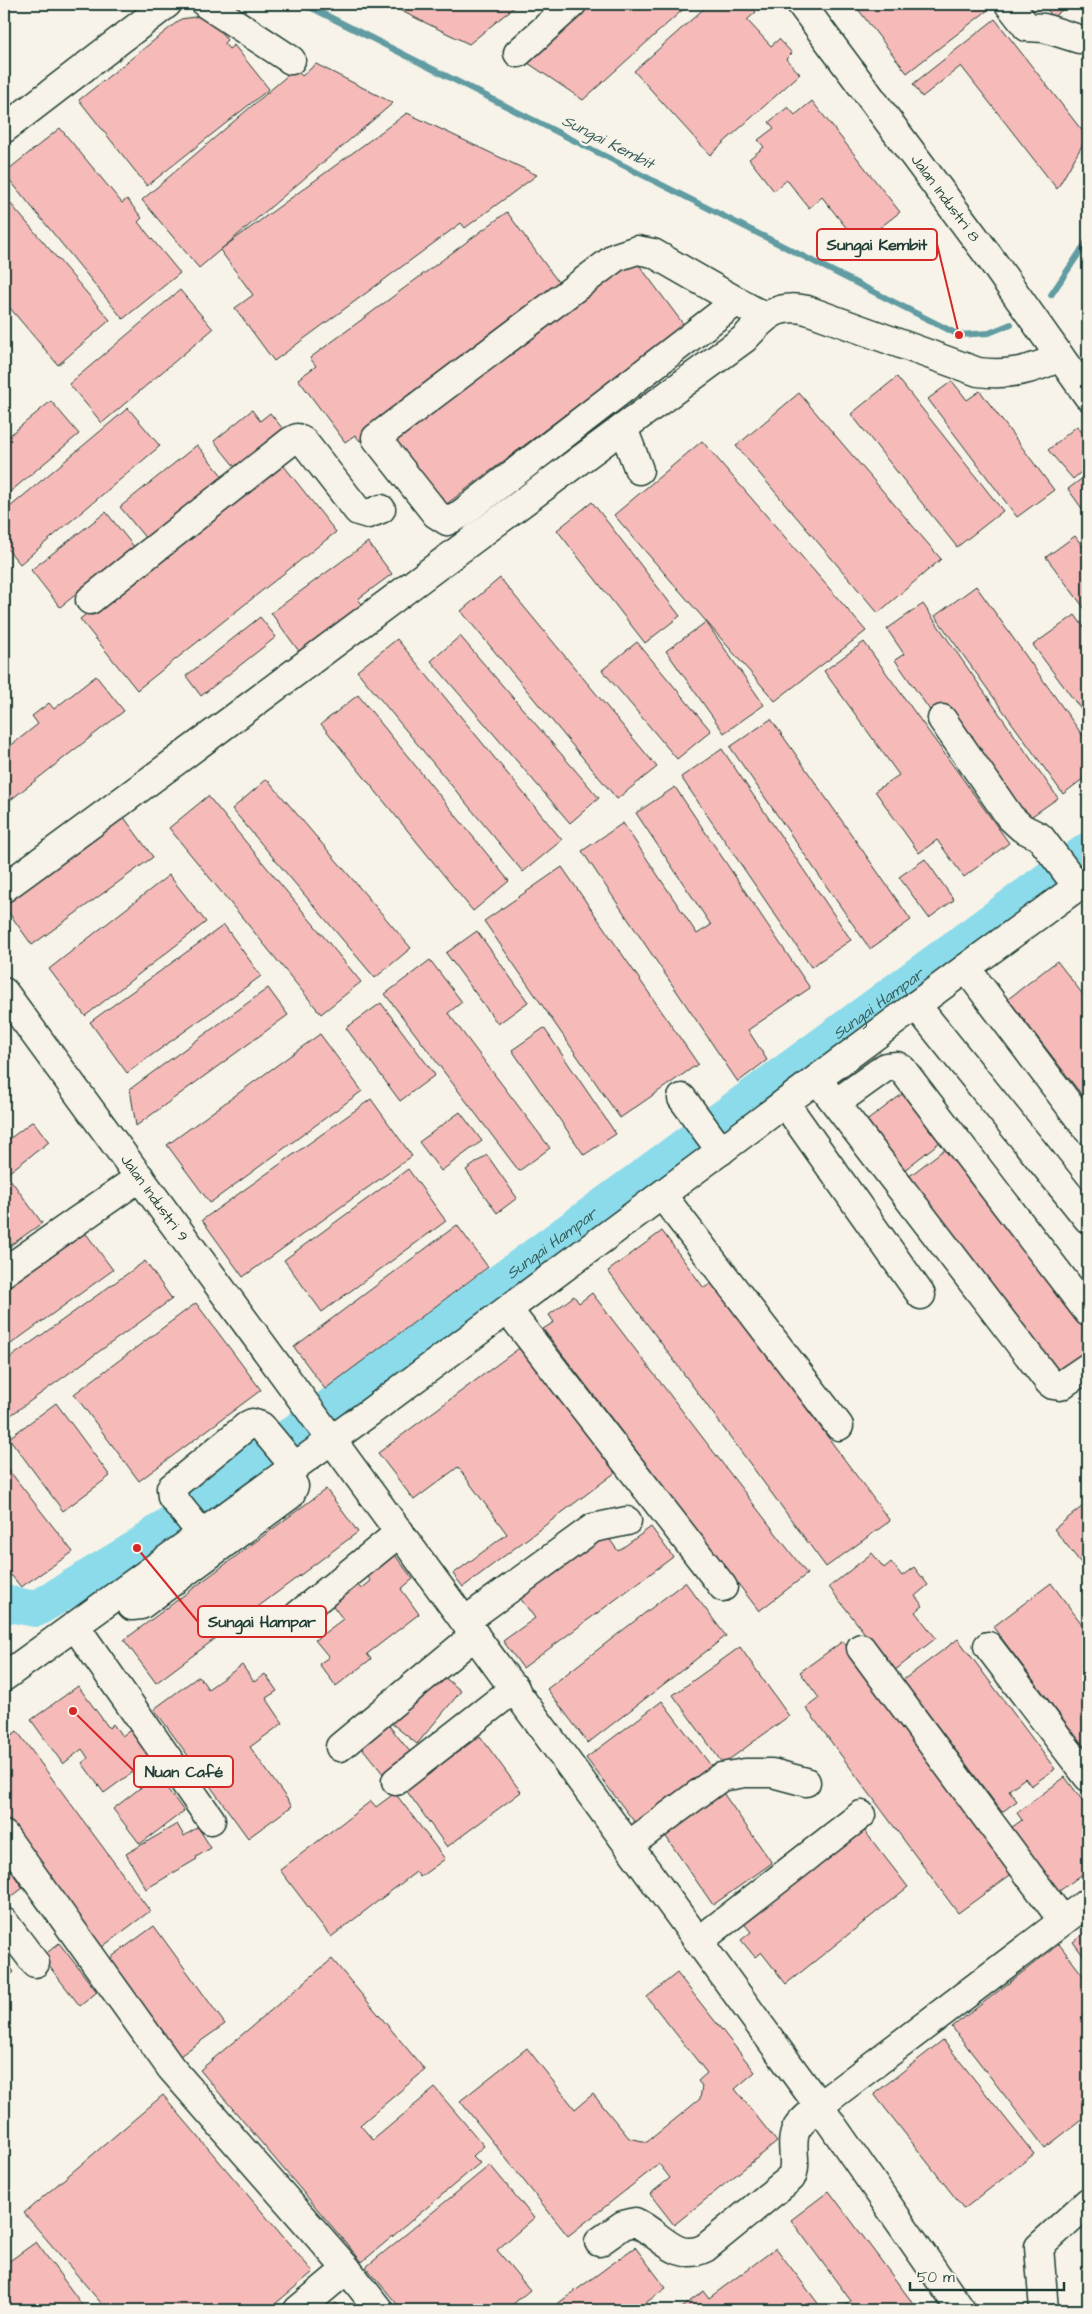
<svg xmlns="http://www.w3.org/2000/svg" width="1092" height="2314" viewBox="0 0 1092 2314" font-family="'Architects Daughter',sans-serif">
<rect width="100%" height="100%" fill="#f7f3e8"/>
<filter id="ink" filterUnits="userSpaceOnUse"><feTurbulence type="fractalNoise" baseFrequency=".02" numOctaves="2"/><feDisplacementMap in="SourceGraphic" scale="10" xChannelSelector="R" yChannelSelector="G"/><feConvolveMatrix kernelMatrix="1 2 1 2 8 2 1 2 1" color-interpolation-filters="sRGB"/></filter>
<g filter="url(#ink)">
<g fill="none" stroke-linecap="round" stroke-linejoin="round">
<g stroke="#609ca2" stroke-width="6">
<polyline points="304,4 959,335 989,333 1011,324"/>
<polyline points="1051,295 1088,240"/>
</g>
<path stroke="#8cdbeb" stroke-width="36" id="s1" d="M 4,1603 L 36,1609 L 137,1548 L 1088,850"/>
</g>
<g fill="#f6bab9" stroke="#1f3d34">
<polygon points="387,4 518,4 469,44"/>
<polygon points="593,4 689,4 583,100 528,63"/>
<polygon points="709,4 748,4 756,12 747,20 771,46 779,39 792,53 786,59 800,74 710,155 634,71"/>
<polygon points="854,4 992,4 993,6 907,73"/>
<polygon points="1043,4 1070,4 1053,17"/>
<polygon points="1079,4 1088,4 1088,16"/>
<polygon points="201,16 207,23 212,20 227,40 224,43 229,49 234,45 269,89 147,186 79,100 181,19"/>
<polygon points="995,19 1087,137 1057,189 961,66 922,97 913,84"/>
<polygon points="316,64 393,103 199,268 142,200 295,69 302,76"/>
<polygon points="812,101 900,212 859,244 822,197 809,208 787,180 774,191 749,159 764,147 758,140 774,128 769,122 788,107 795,115"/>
<polygon points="407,113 537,175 465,228 461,223 274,361 235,308 253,295 220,250"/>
<polygon points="60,128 122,203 127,199 142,218 138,222 180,273 123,319 4,173"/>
<polygon points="4,196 110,320 58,365 4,301"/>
<polygon points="507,212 564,290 360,441 355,435 345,442 298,379 316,366 310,358"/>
<polygon points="633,257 684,325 444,506 393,438"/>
<polygon points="180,290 213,329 102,423 69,384"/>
<polygon points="897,377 1003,511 957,547 851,414"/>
<polygon points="952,381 967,400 980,391 1054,490 1017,517 928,399"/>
<polygon points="799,393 941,559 878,613 736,446"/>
<polygon points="51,401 79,434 4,497 4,440"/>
<polygon points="128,408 160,446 20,564 4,545 4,512"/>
<polygon points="252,410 260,421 270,413 283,429 235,467 214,441"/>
<polygon points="1077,426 1088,440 1088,466 1073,479 1048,450"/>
<polygon points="702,441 866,631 775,701 614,515"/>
<polygon points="197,445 224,478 147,540 120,507"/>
<polygon points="280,461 336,532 137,690 80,619"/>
<polygon points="1088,474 1088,517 1068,489"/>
<polygon points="592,502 680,616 645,643 557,530"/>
<polygon points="106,512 135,548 60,607 31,570"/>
<polygon points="1075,536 1088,554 1088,613 1046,557"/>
<polygon points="368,542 392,574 358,599 365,608 301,654 271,613"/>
<polygon points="500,578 657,767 617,799 461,611"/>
<polygon points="976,586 1088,743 1088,775 1063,794 935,616"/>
<polygon points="923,604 1058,798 1022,823 936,719 895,660 904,654 887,629"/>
<polygon points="1075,615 1088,633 1088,719 1033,645"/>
<polygon points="260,617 276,637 201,696 186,676"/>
<polygon points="706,622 764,705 724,733 666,651"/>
<polygon points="460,636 599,798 570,823 431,661"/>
<polygon points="397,639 562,840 523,872 357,671"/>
<polygon points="637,642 711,731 677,759 602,670"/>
<polygon points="864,642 1009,843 964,877 937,840 919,853 875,791 899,775 824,671"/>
<polygon points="96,676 124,711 4,805 4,751 38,724 32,716 49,703 54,709"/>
<polygon points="358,695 509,881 473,911 321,724"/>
<polygon points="771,719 911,920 870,949 730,747"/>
<polygon points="722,749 851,940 811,967 681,777"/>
<polygon points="267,779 411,948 375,978 232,809"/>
<polygon points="675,787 810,988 748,1030 767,1060 738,1082 582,851 623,823 697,934 711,925 636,813"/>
<polygon points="208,796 361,982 321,1014 169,828"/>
<polygon points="123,816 153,857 32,945 4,906 4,903"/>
<polygon points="925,859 954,900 929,918 899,877"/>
<polygon points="562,867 698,1064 620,1118 484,921"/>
<polygon points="169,875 206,922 85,1016 49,969"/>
<polygon points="224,925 261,976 127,1073 90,1022"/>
<polygon points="477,931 528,1002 498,1024 446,953"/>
<polygon points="430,960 462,1002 448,1013 550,1148 519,1171 385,994"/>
<polygon points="1057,961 1088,1001 1088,1103 1008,999"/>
<polygon points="268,988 288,1015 136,1126 130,1089"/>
<polygon points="381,1003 435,1075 400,1101 346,1028"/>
<polygon points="544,1028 616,1134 584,1155 512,1050"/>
<polygon points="320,1034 362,1091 210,1203 167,1145"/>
<polygon points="910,1088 945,1138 898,1175 860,1126"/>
<polygon points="371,1099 412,1156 243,1277 202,1220"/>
<polygon points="460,1112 482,1141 441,1171 419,1142"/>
<polygon points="33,1121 49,1142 4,1176 4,1143"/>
<polygon points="950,1145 1088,1326 1088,1357 1060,1379 907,1178"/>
<polygon points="487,1155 517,1198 497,1213 466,1170"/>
<polygon points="408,1169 446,1221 322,1312 284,1260"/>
<polygon points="10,1179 42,1223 4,1250 4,1184"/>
<polygon points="457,1225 488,1267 325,1389 294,1347"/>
<polygon points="81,1227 113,1270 4,1349 4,1283"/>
<polygon points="662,1231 704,1288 713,1282 890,1521 826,1567 608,1271"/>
<polygon points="145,1261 172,1299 4,1420 4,1362"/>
<polygon points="592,1293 807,1574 759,1611 543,1329 554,1322 549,1315 574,1296 579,1303"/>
<polygon points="196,1303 261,1390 139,1481 74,1394"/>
<polygon points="522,1346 616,1472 463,1587 453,1574 507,1534 458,1467 414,1500 378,1453"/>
<polygon points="56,1403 110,1476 63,1511 9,1438"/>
<polygon points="4,1464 73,1552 21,1587 12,1576 4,1574"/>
<polygon points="326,1489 358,1532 156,1683 124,1640"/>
<polygon points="1088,1502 1088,1572 1054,1529"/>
<polygon points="651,1527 673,1557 523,1668 503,1641 535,1618 517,1594 603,1530 618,1551"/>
<polygon points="391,1550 413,1579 401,1589 419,1614 367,1654 371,1659 336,1686 319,1664 329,1657 315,1640 343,1619 327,1598 353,1578 361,1589 371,1581 364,1571"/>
<polygon points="872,1553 884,1568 891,1562 902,1576 914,1567 928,1585 915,1596 923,1606 915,1612 936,1638 894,1671 829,1587"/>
<polygon points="685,1582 726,1636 588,1743 547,1689"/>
<polygon points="1051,1583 1088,1632 1088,1752 993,1627"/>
<polygon points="958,1639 1055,1769 1031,1786 1025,1778 1009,1790 1017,1801 1002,1812 903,1680"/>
<polygon points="843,1641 1013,1873 958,1913 806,1708 819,1698 800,1672"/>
<polygon points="740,1647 789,1716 723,1764 673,1695"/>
<polygon points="242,1665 254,1682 265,1674 277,1691 266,1698 283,1723 250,1747 292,1806 248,1838 154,1709 199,1676 208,1689"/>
<polygon points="443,1676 461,1691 417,1744 385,1718"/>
<polygon points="78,1686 109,1728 113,1724 122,1736 132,1729 152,1758 104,1793 82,1763 88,1758 82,1749 63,1764 31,1720"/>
<polygon points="662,1701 712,1767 636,1824 586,1758"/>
<polygon points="382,1717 411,1753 384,1775 355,1739"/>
<polygon points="17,1731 150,1911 102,1947 4,1814 4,1741"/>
<polygon points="480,1736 521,1792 447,1847 406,1790"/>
<polygon points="157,1775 184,1811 140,1844 113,1809"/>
<polygon points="1065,1777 1088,1808 1088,1870 1058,1892 1011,1828 1022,1820 1017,1813"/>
<polygon points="721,1790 772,1863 713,1905 662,1831"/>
<polygon points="395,1793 445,1859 420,1877 416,1872 331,1937 280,1870 371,1801 376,1807"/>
<polygon points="177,1824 184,1836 198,1827 211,1848 196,1857 197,1859 146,1889 126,1854"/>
<polygon points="860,1825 908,1887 786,1984 761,1952 755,1957 741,1940 751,1932 741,1920"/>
<polygon points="4,1861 23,1888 7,1900 4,1895"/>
<polygon points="154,1926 225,2024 177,2058 106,1961"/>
<polygon points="1088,1930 1088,1962 1073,1942"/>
<polygon points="59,1943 97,1992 80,2006 42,1957"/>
<polygon points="1059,1944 1088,1982 1088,2115 1045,2148 952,2027"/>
<polygon points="4,1958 14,1972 4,1980"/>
<polygon points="332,1959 425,2070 360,2125 373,2140 435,2088 484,2146 473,2156 480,2163 362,2262 200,2070"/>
<polygon points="677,1973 755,2072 735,2089 777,2142 674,2225 650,2194 670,2178 659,2164 568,2236 460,2101 527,2048 575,2109 593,2094 629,2138 647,2142 700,2099 702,2086 698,2081 707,2073 647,1997"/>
<polygon points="943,2040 1034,2154 964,2209 874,2094"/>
<polygon points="163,2095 313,2272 268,2310 107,2310 24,2213"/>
<polygon points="490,2165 534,2218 497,2250 530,2290 506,2310 402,2310 366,2267"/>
<polygon points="829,2191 918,2310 839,2310 851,2301 791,2220"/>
<polygon points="36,2242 86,2310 4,2310 4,2265"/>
<polygon points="635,2247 666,2288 636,2310 549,2310"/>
<polygon points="776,2248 823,2310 678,2310 704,2291 709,2298"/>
<polygon points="336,2303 342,2310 328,2310"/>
</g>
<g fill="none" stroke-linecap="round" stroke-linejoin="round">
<g stroke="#1f3d34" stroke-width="31">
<g id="minor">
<polyline points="206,4 291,60"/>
<path id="s2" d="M 801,4 L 988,255 L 1088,396"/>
<polyline points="1009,4 1027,27 1044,28 1079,39"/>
<polyline points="518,53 572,4"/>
<polyline points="4,129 167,4"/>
<polyline points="737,301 461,514 447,521 436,514 376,438 616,257 637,250 653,253 752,310 765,317"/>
<polyline points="623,428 639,470"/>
<polyline points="90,600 291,441 297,438 304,442 358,511 368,514 381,509"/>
<polyline points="942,719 1010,817 1022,828 1040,837 1078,887"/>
<path d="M 4,888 C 252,707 496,520 744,339 C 764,318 775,303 807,310 L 978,372 C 1009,376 1032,370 1060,357"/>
<polyline points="966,968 1088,1130"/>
<path id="s3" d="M 4,992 L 819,2106 L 961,2310"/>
<polyline points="916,1005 1088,1219"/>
<polyline points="817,1079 1049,1382 1053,1385 1060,1386 1088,1367"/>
<polyline points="682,1098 721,1151"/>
<polyline points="785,1103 921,1295"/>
<polyline points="836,1103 886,1067 897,1066 902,1069 1088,1312"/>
<polyline points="662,1195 839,1426"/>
<polyline points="4,1272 140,1177"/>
<polyline points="508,1310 723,1587"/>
<polyline points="202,1534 172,1497 171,1488 248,1425 252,1423 261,1426 295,1467"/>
<polyline points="121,1593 132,1606 141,1605 290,1495 294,1486 286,1473"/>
<polyline points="298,1615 400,1532"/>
<polyline points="465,1621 593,1528 627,1521"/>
<polyline points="75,1626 211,1820"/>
<polyline points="988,1646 1088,1777"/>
<polyline points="861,1648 1063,1921"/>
<polyline points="4,1677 370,1412 966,968 1088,879"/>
<polyline points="340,1747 475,1635"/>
<polyline points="396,1781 515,1688"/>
<polyline points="4,1835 171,2068 347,2269 379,2310"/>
<polyline points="629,1845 721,1777 745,1773 772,1773 806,1782"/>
<polyline points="4,1922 35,1963"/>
<polyline points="699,1941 861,1815"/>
<path d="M 599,2242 L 623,2225 L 635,2222 C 660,2233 675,2263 705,2248 L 791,2178 C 799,2162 788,2144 797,2128 C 802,2120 812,2113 819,2106 L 1088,1902"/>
<polyline points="298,2310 347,2269"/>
<polyline points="1044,2310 1039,2247 1088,2202"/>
</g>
</g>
<use href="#minor" stroke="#f7f3e8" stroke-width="28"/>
</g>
</g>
<g text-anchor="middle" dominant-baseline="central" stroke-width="5" stroke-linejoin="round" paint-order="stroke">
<g font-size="15" fill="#1f3d34" stroke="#f7f3e8">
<text stroke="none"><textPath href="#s2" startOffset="242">Jalan Industri 8</textPath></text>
<text stroke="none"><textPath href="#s3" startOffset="255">Jalan Industri 9</textPath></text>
</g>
<g font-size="16" font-style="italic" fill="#355d59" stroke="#f7f3e8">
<text transform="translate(608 142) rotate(27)">Sungai Kembit</text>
<text stroke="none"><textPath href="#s1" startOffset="1070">Sungai Hampar</textPath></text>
<text stroke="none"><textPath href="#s1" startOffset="665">Sungai Hampar</textPath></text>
</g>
</g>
<path fill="none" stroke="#d62828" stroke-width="2" d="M959 335L937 244M137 1548L198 1622M73 1711L134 1771"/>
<g fill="#d62828" stroke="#f7f3e8" stroke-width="2">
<circle cx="959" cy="335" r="5"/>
<circle cx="137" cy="1548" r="5"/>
<circle cx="73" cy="1711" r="5"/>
</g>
<g fill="#f7f3e8" stroke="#d62828" stroke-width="2">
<rect x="817" y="229" width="120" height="31" rx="5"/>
<rect x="198" y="1606" width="128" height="31" rx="5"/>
<rect x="134" y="1756" width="99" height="31" rx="5"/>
</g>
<g font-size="16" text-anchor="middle" font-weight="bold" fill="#1f3d34">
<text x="877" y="250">Sungai Kembit</text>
<text x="262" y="1627">Sungai Hampar</text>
<text x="184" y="1777">Nuan Café</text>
</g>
<rect width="1092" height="2314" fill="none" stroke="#f7f3e8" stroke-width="20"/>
<rect x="10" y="10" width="1072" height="2294" fill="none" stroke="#1f3d34" stroke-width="2" filter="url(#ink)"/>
<path d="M910 2282v8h154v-8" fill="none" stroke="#1f3d34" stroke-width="2.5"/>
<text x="917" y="2282" font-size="15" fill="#1f3d34" stroke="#f7f3e8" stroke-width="4" paint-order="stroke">50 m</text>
</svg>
